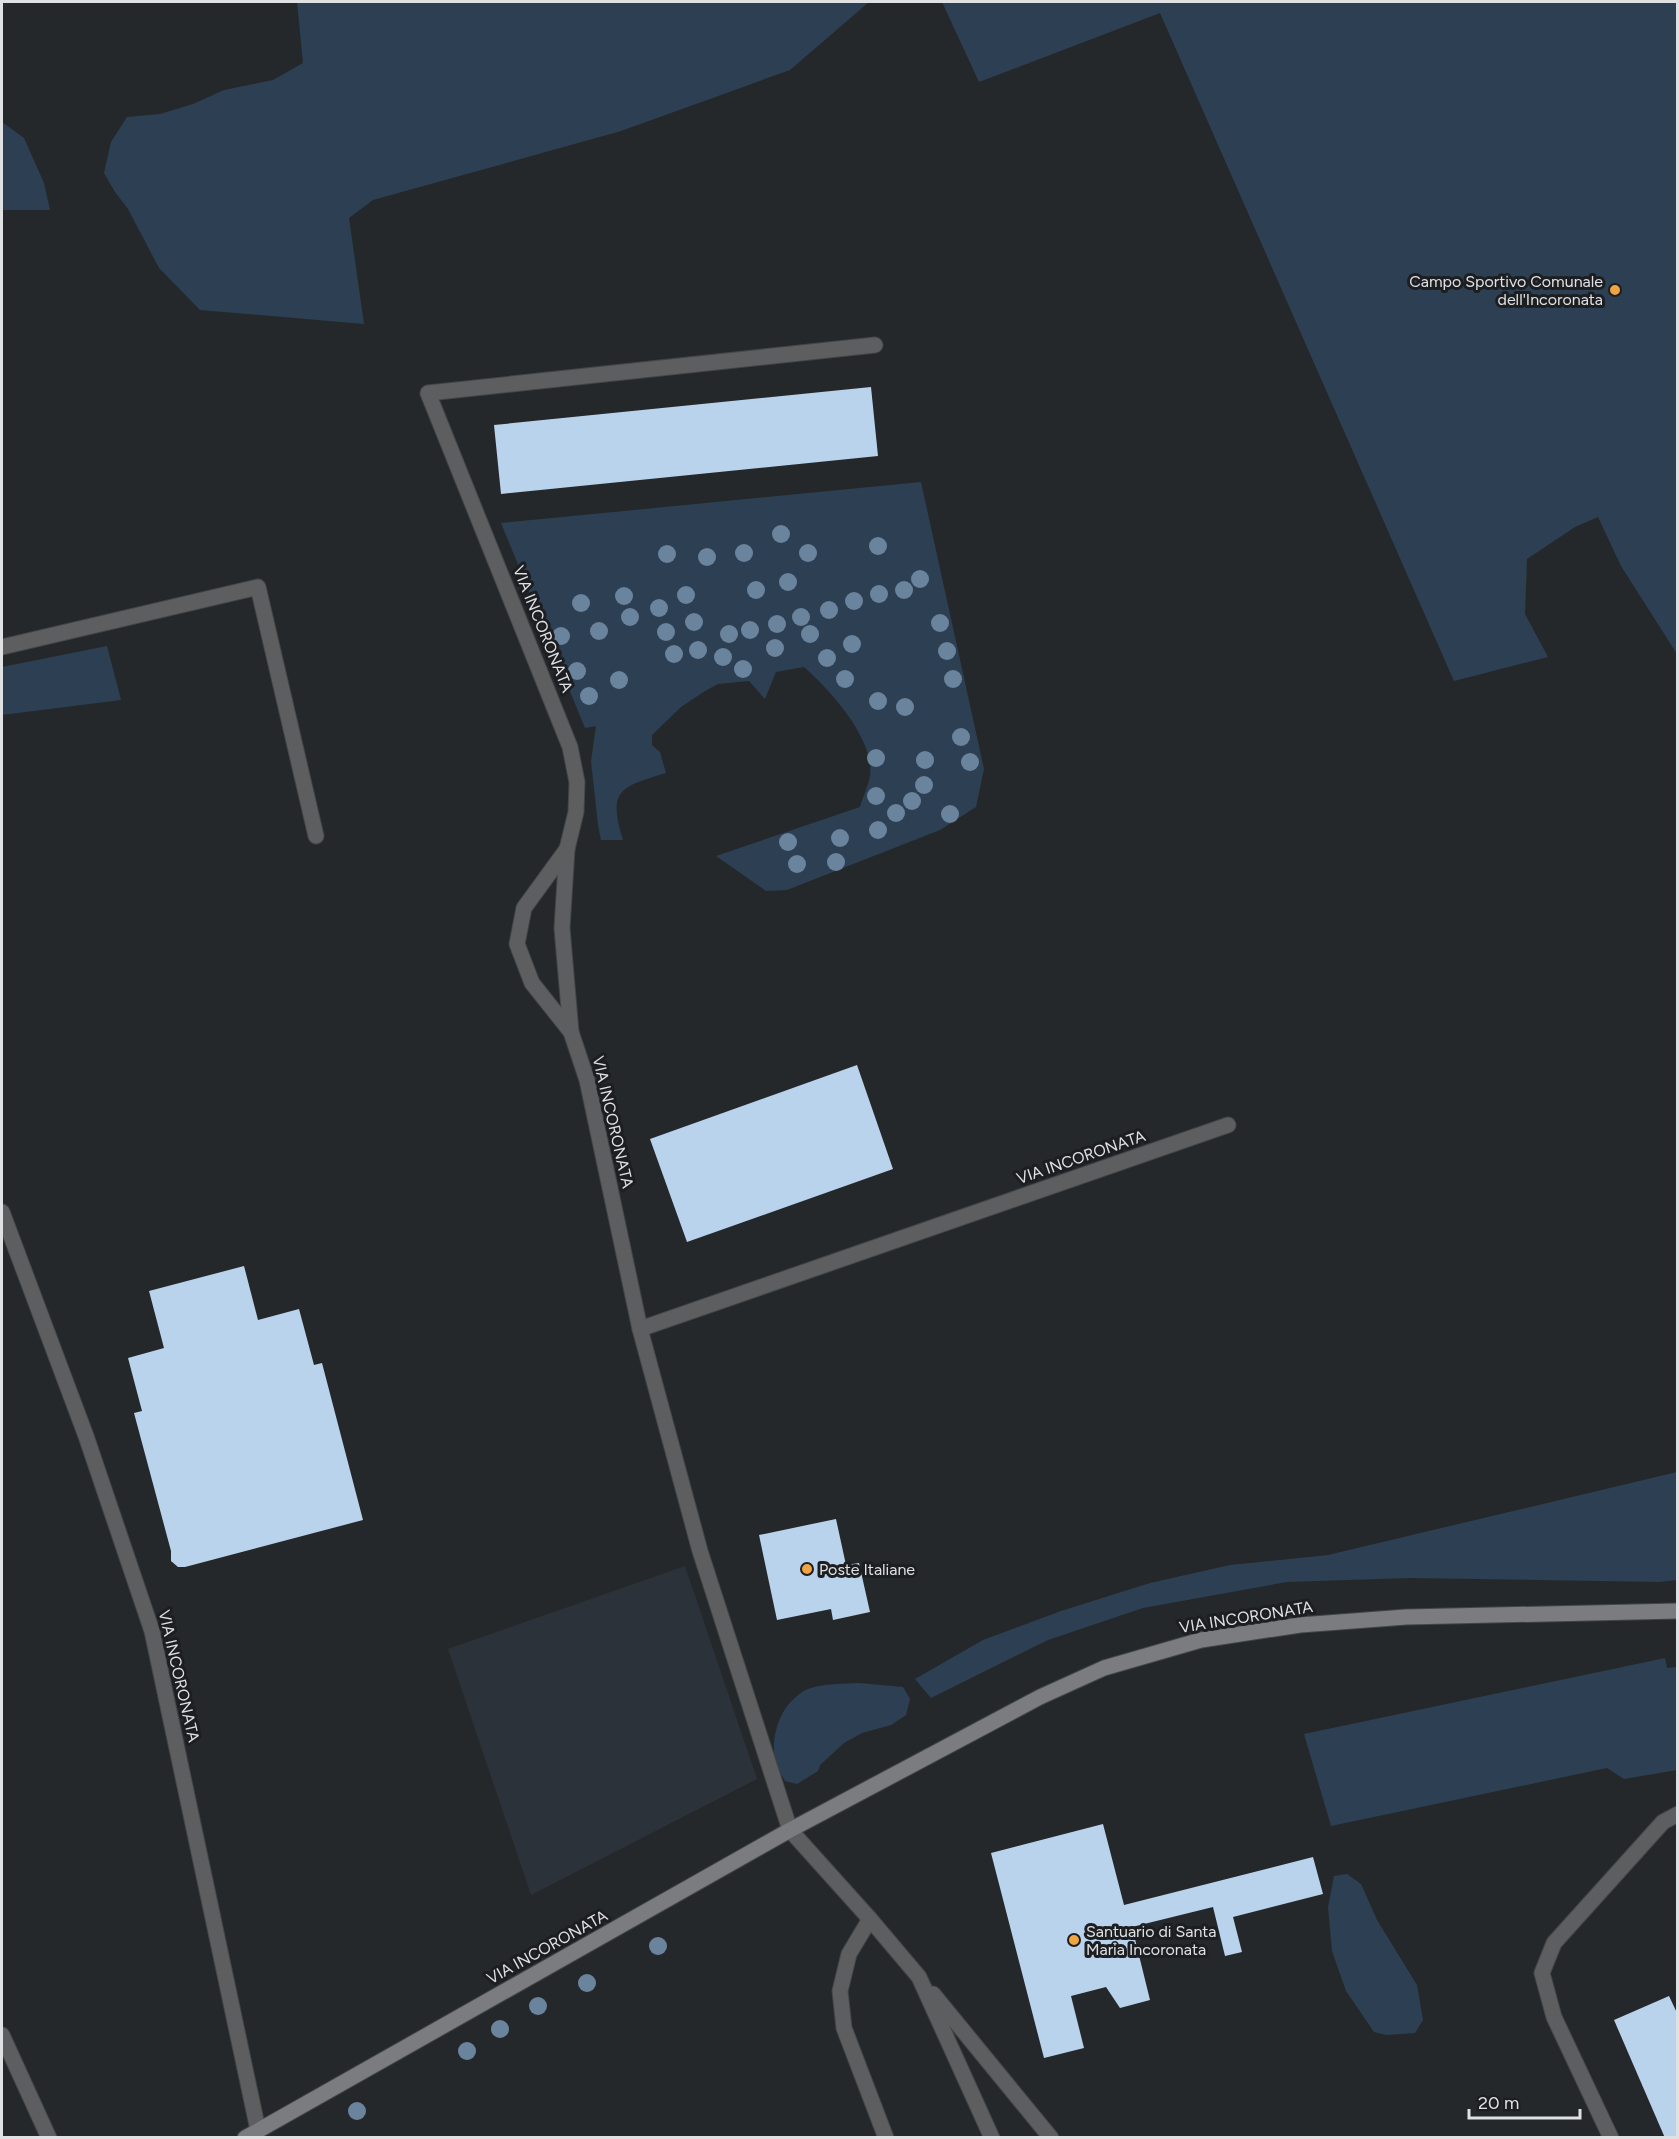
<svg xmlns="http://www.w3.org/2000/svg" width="1679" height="2139" viewBox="0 0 1679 2139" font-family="Figtree,sans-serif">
<rect width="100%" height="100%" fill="#25282b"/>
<polygon fill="#2b3239" points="685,1566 757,1779 531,1895 448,1649"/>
<g fill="#2d3f52">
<polygon points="297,2 869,2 790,70 621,131 373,200 349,218 364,324 200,310 159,268 128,209 115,192 104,173 111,142 127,117 160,114 193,104 224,90 273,80 303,63"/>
<polygon points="942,2 1677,2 1677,654 1621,566 1598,517 1575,527 1527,559 1525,614 1548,657 1454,681 1160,13 979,82"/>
<polygon points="2,122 24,138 44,183 50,210 2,210"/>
<path d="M 921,482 L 984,769 L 976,807 L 940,830 L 787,890 L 766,891 L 716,856 L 860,807 C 863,797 868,786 870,776 C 875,739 830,690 804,667 L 776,672 L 765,699 L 749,681 L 718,684 L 705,691 L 681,707 L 652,735 L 652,745 L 660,752 L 666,773 C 621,787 607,789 623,840 L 601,840 L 598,825 L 591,761 L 596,726 L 585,728 L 501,523 Z"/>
<polygon points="107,646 121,700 2,715 2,667"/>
<polygon points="1677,1472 1677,1580 1659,1582 1409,1578 1287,1582 1143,1608 1048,1640 931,1698 915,1679 983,1640 1061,1611 1150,1583 1230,1565 1328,1555"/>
<polygon points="1665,1658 1667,1668 1677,1667 1677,1770 1624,1779 1607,1768 1331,1826 1304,1734"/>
<path d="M 859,1683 L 903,1687 L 910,1699 L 906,1715 L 891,1725 L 862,1733 L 844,1743 L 820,1765 L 818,1771 L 797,1784 L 785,1781 C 782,1775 776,1768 775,1761 C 770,1733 782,1701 808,1689 C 824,1683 843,1684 859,1683 Z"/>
<polygon points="1347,1874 1361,1884 1377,1920 1417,1985 1423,2020 1415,2033 1386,2035 1374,2032 1346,1991 1332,1951 1328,1907 1334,1876"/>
</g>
<g fill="#bad3ed">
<polygon points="871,387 878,456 501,494 494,425"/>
<polygon points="857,1065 893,1169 687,1242 650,1139"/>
<polygon points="244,1266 258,1320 299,1309 314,1365 322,1363 363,1520 185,1567 178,1567 171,1561 171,1551 134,1413 142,1411 128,1358 164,1348 149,1291"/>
<polygon points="836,1519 846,1565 859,1563 870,1612 833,1620 831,1609 777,1620 759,1535"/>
<polygon points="1103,1824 1124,1905 1313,1857 1323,1894 1233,1917 1242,1952 1225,1956 1213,1907 1132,1927 1150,2000 1120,2008 1106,1987 1071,1996 1084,2048 1044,2058 991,1853"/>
<polygon points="1669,1996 1678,2015 1678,2138 1665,2138 1614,2020"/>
</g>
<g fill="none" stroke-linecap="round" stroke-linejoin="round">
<g stroke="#434648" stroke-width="17">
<polyline id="service" points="567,849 524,908 517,944 532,983 571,1032"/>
</g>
<g stroke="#434648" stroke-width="17">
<g id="minor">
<polyline points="875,345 428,393 570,747 577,782 576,812 567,849 562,928 571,1032 587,1080 640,1329 700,1551 790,1830 870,1919 919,1977 992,2138"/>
<polyline points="2,647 258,587 316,836"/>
<polyline points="2,1212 86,1436 152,1631 258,2130"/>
<polyline points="640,1329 1228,1125"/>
<polyline points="870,1919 849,1954 840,1991 844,2028 886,2138"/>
<polyline points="933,1994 1051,2138"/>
<polyline points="2,2035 49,2138"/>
<polyline points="1611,2138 1554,2017 1542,1973 1554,1943 1663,1822 1678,1814"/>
</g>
</g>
<g stroke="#434648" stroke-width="17">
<polyline id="secondary" points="245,2138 790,1830 1040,1697 1104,1668 1201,1640 1300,1625 1406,1617 1678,1611"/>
</g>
<use href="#service" stroke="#5d5e5f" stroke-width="15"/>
<use href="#minor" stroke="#5d5e5f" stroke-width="15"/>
<use href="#secondary" stroke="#7a7c7f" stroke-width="15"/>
</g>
<g fill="#6b849d">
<circle cx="781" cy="534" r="9"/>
<circle cx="878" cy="546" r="9"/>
<circle cx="744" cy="553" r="9"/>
<circle cx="808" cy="553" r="9"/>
<circle cx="667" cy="554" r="9"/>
<circle cx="707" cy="557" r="9"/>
<circle cx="920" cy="579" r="9"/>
<circle cx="788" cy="582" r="9"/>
<circle cx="756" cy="590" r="9"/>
<circle cx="904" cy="590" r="9"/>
<circle cx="879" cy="594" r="9"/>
<circle cx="686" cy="595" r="9"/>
<circle cx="624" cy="596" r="9"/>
<circle cx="854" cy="601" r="9"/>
<circle cx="581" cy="603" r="9"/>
<circle cx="659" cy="608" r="9"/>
<circle cx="829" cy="610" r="9"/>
<circle cx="630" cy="617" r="9"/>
<circle cx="801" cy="617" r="9"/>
<circle cx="694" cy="622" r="9"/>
<circle cx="940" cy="623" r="9"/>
<circle cx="777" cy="624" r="9"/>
<circle cx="750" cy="630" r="9"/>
<circle cx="599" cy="631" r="9"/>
<circle cx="666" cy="632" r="9"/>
<circle cx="729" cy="634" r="9"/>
<circle cx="810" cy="634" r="9"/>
<circle cx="561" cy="636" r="9"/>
<circle cx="852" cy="644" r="9"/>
<circle cx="775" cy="648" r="9"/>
<circle cx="698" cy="650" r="9"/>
<circle cx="947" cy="651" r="9"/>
<circle cx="674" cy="654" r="9"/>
<circle cx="723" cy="657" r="9"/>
<circle cx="827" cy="658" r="9"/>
<circle cx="743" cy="669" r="9"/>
<circle cx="577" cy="671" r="9"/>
<circle cx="845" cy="679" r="9"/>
<circle cx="953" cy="679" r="9"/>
<circle cx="619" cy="680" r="9"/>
<circle cx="589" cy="696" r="9"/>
<circle cx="878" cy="701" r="9"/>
<circle cx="905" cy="707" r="9"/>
<circle cx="961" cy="737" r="9"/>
<circle cx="876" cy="758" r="9"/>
<circle cx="925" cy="760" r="9"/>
<circle cx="970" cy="762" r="9"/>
<circle cx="924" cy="785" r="9"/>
<circle cx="876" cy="796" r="9"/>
<circle cx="912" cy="801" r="9"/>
<circle cx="896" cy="813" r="9"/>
<circle cx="950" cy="814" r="9"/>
<circle cx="878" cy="830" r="9"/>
<circle cx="840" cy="838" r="9"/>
<circle cx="788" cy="842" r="9"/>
<circle cx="836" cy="862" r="9"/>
<circle cx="797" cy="864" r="9"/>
<circle cx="658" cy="1946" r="9"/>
<circle cx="587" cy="1983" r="9"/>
<circle cx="538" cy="2006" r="9"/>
<circle cx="500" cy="2029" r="9"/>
<circle cx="467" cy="2051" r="9"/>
<circle cx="357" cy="2111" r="9"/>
</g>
<g fill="#f3a442" stroke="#1c1e21" stroke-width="2">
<circle cx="1615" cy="290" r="6"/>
<circle cx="807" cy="1569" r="6"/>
<circle cx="1074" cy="1940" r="6"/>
</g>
<g text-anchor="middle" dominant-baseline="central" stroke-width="6" stroke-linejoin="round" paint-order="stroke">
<g font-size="16" fill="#dfe1e3" stroke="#1c1e21" text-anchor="start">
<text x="1603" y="281" text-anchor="end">Campo Sportivo Comunale<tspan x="1603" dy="18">dell'Incoronata</tspan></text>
<text x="819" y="1569">Poste Italiane</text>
<text x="1086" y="1931">Santuario di Santa<tspan x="1086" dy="18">Maria Incoronata</tspan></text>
</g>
<g font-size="16" fill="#dfe1e3" stroke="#1c1e21">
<text transform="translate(543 629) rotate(68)">VIA INCORONATA</text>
<text transform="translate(613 1122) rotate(77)">VIA INCORONATA</text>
<text transform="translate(1081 1157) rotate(-19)">VIA INCORONATA</text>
<text transform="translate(1246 1617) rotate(-9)">VIA INCORONATA</text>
<text transform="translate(179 1676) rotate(77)">VIA INCORONATA</text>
<text transform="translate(547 1947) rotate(-29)">VIA INCORONATA</text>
</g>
</g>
<rect width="1679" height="2139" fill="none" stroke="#dfe1e3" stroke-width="6"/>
<path d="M1469 2109v9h111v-9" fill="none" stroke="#dfe1e3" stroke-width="3"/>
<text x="1478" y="2109" font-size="18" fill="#dfe1e3" stroke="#1c1e21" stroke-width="4.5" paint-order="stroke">20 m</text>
</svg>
